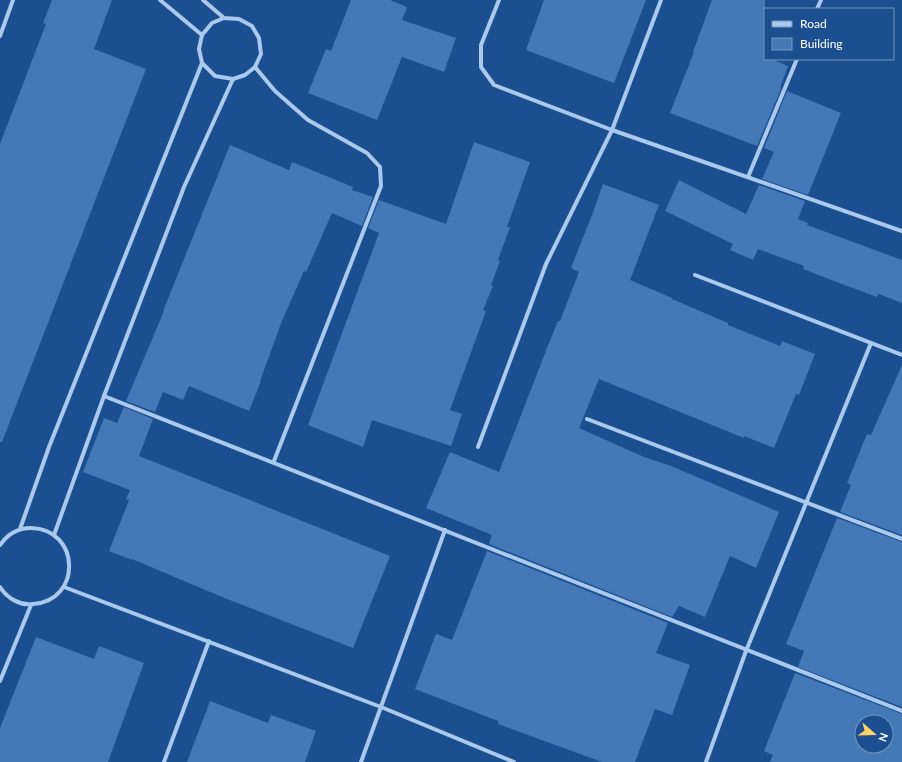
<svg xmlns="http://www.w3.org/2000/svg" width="902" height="762" viewBox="0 0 902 762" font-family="Lato,sans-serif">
<rect width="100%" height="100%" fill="#1b4f8f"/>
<g fill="#4478b7" fill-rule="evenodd">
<polygon points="52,0 112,0 94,49 146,69 2,442 0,442 0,144 46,24 43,23"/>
<polygon points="351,0 390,0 407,7 402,20 456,38 444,72 402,57 377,120 308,93 326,49 331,51"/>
<polygon points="544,0 646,0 614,83 526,50"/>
<polygon points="712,0 765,0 765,59 771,59 788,66 780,88 781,89 757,146 670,113 694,52 693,52"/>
<polygon points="787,91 841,113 808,195 762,179 774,152 764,148"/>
<polygon points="474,142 530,162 507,227 510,227 498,260 500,261 491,285 493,286 483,310 486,311 450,410 462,414 451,446 372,420 363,447 308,425 379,233 368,228 379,200 446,224"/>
<polygon points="230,145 289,170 292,162 353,187 352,190 373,197 362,226 332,213 306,272 304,271 282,321 260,381 261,381 249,411 189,386 183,400 163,392 155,412 126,401 164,311 163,311"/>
<polygon points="679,180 746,214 759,185 805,201 798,219 808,223 807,225 902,260 902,303 879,294 877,297 842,284 803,269 804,266 758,249 753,260 730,250 733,244 665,211"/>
<polygon points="603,184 659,205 630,280 672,298 672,299 728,323 728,325 780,346 782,341 815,354 799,395 796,394 774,448 744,436 744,438 599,379 579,428 644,457 671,466 779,512 756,568 730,556 705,617 679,606 672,617 489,544 492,535 426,508 450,452 499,472 547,348 558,321 560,321 579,272 571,268 592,215"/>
<polygon points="902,365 902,535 840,512 851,485 847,483 867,434 871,435"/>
<polygon points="124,407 153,419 139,456 390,556 353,648 222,597 132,559 132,560 109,551 129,500 126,499 130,490 83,472 104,418 117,423"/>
<polygon points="837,518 902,542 902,707 798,667 804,651 786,644"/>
<polygon points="487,551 668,623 656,653 690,665 672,715 655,709 635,762 602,762 498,724 498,721 415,689 436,634 452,640"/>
<polygon points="36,637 94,659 99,646 144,663 108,762 0,762 0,728"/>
<path d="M 795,673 L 902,714 L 902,762 L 770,762 L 773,755 L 764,751 ZM 862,722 L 886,722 L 886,746 L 862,746 Z"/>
<polygon points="210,701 268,723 271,715 316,731 305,762 187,762"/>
</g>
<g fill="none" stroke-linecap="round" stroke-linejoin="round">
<g stroke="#a9c9ee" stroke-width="4">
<polyline points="160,0 202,35"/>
<polyline points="203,0 224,18 239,19 252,26 259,38 261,54 255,67 245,75 233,79 215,76 202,63 199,49 202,35 212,23 224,18"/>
<polyline points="499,0 481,45 481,67 494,85 612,130 902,231"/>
<polyline points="817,9 821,0"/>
<polyline points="0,36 13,0"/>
<polyline points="255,67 275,91 308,120 367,153 380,167 381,186 274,461"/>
<polyline points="748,177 797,59"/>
<polyline points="695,275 902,355"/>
<path d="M 104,396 C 371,499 635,608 902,711"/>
<polyline points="587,419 902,539"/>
<polyline points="478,447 546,264 612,130 661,0"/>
<polyline points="20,529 49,447 202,63"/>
<polyline points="54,535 104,396 184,187 233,79"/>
<path d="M 0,545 C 7,535 18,528 31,528 C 81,529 82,601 33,604 C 20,606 7,598 0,587"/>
<polyline points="64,587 381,707 514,762"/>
<polyline points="0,681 31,605"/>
<polyline points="164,762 209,641"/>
<polyline points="361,762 445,530"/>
<polyline points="706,762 746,651 871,343"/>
</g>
</g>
<rect x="764" y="8" width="130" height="52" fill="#1b4f8f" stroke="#7695bc"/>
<rect x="772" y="21" width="20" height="6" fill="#a9c9ee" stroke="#7695bc"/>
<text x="800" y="28" font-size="12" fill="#ffffff">Road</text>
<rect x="772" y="38" width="20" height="12" fill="#4478b7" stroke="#7695bc"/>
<text x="800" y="48" font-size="12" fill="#ffffff">Building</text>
<g transform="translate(874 734) rotate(110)"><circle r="19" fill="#1b4f8f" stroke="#7695bc"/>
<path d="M0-3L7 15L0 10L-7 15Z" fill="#ffd166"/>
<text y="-6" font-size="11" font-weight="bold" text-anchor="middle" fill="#ffffff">N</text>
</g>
</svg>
